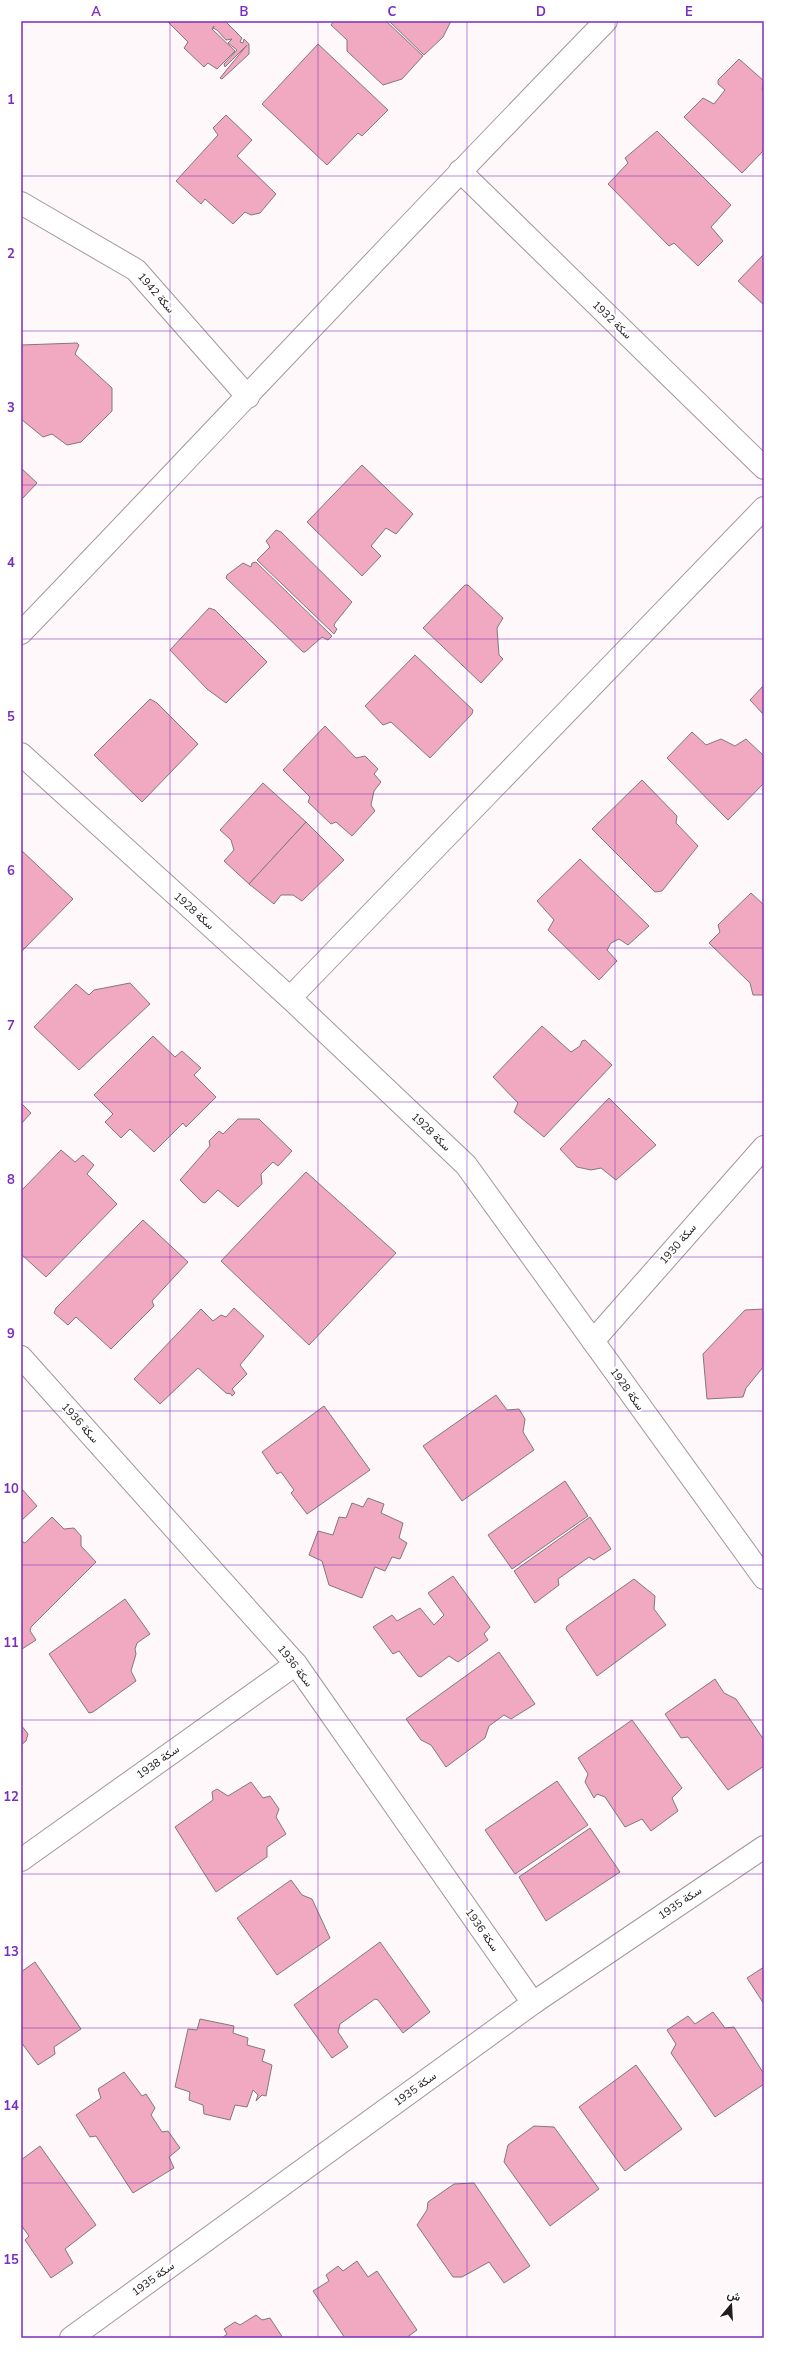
<svg xmlns="http://www.w3.org/2000/svg" width="785" height="2359" viewBox="0 0 785 2359" font-family="'Nunito Sans',Vazirmatn,sans-serif">
<rect width="100%" height="100%" fill="#fef8fa"/>
<g fill="#f1a9c1" stroke="#84777b">
<polygon points="167,21 225,21 242,38 240,42 243,43 244,39 249,44 249,54 222,79 220,78 247,45 225,67 224,64 237,50 228,43 232,39 226,40 217,30 213,28 214,26 212,29 235,51 217,69 208,63 204,67 184,48 188,42"/>
<polygon points="334,21 386,21 423,56 402,79 383,85 347,51 347,40 331,25"/>
<polygon points="389,21 451,21 443,37 424,55"/>
<polygon points="318,44 388,110 362,136 358,133 327,165 262,104"/>
<polygon points="739,59 764,81 762,90 764,92 764,150 742,173 684,117 703,98 714,104 725,90 718,84 718,80"/>
<polygon points="226,115 252,140 237,156 276,194 260,213 251,215 245,212 233,224 205,199 201,204 176,181 218,135 213,128"/>
<polygon points="657,131 731,205 711,227 723,241 698,266 674,243 669,246 608,184 628,163 625,158"/>
<polygon points="764,254 764,305 738,281"/>
<polygon points="77,343 79,345 75,354 112,388 112,411 81,442 67,445 52,434 43,437 21,419 21,345"/>
<polygon points="362,465 413,514 396,534 386,528 371,546 381,556 362,576 307,522"/>
<polygon points="21,468 37,483 21,500"/>
<polygon points="276,530 281,532 352,602 335,623 334,626 337,629 334,634 257,560 270,547 266,541"/>
<polygon points="256,562 332,636 328,640 322,637 305,652 303,652 226,578 227,575 243,563 251,567 252,563"/>
<polygon points="465,585 468,585 503,618 497,628 499,655 503,659 481,683 423,628"/>
<polygon points="209,608 215,610 267,662 226,703 207,689 170,650"/>
<polygon points="415,655 473,710 472,714 430,758 391,722 383,725 365,706"/>
<polygon points="764,685 764,715 750,700"/>
<polygon points="150,699 157,703 198,744 142,802 94,755"/>
<polygon points="325,726 356,758 365,756 378,769 374,774 381,782 374,791 371,805 375,811 352,836 336,822 331,824 308,802 310,797 283,770"/>
<polygon points="692,732 706,745 721,739 735,746 746,739 764,756 764,783 728,820 667,758"/>
<polygon points="642,780 677,816 676,823 698,846 662,891 655,892 592,829"/>
<polygon points="263,783 306,822 249,884 224,861 234,850 231,840 220,830"/>
<polygon points="306,822 344,860 302,901 293,895 281,895 274,904 249,884"/>
<polygon points="21,850 73,899 21,952"/>
<polygon points="580,859 649,926 628,945 619,939 611,943 607,950 617,961 599,980 548,930 554,920 537,901"/>
<polygon points="751,893 764,905 764,995 753,995 750,983 709,943 720,932 718,925"/>
<polygon points="130,983 150,1004 79,1070 34,1027 76,984 89,995 94,990"/>
<polygon points="542,1026 571,1052 580,1046 582,1041 585,1040 612,1065 544,1137 514,1112 518,1103 493,1077"/>
<polygon points="153,1036 175,1057 182,1051 201,1068 194,1075 216,1097 186,1127 183,1123 154,1152 130,1129 121,1138 105,1122 113,1114 94,1095"/>
<polygon points="609,1098 656,1145 616,1180 601,1168 591,1170 577,1167 560,1149"/>
<polygon points="21,1103 31,1113 21,1124"/>
<polygon points="238,1119 259,1119 292,1151 278,1166 273,1162 261,1174 262,1184 238,1207 218,1190 205,1203 202,1202 180,1180 210,1146 209,1141 219,1131 223,1134"/>
<polygon points="61,1150 75,1162 83,1155 94,1165 87,1174 117,1204 46,1277 21,1254 21,1191"/>
<polygon points="306,1172 396,1253 309,1345 221,1261"/>
<polygon points="143,1220 188,1262 152,1301 154,1306 111,1349 76,1317 68,1325 54,1313 56,1308"/>
<polygon points="234,1308 264,1336 240,1365 247,1374 232,1389 235,1393 232,1396 231,1394 226,1393 198,1368 160,1404 134,1379 201,1309 213,1321 221,1315 226,1317"/>
<polygon points="764,1309 764,1366 746,1388 743,1397 707,1399 703,1354 745,1310"/>
<polygon points="496,1395 507,1410 519,1409 525,1419 523,1432 534,1450 462,1501 423,1446"/>
<polygon points="324,1406 370,1470 307,1514 291,1493 294,1490 281,1472 277,1474 262,1452"/>
<polygon points="565,1481 588,1516 512,1569 488,1535"/>
<polygon points="21,1488 37,1506 21,1521"/>
<polygon points="368,1498 384,1504 381,1513 403,1523 399,1538 407,1543 400,1559 392,1557 385,1571 375,1567 362,1598 329,1585 322,1561 309,1555 318,1531 333,1535 339,1517 346,1518 352,1503 363,1507"/>
<polygon points="52,1517 64,1529 74,1528 81,1536 81,1546 96,1562 31,1627 30,1631 36,1640 22,1649 21,1541 25,1543"/>
<polygon points="590,1517 611,1549 594,1560 589,1557 558,1579 559,1585 535,1603 514,1571"/>
<polygon points="453,1576 490,1627 484,1634 488,1640 458,1662 449,1656 421,1677 418,1676 399,1651 393,1654 373,1627 392,1615 397,1621 420,1608 434,1625 444,1615 428,1593"/>
<polygon points="634,1579 655,1596 654,1609 666,1625 597,1676 566,1629 567,1626"/>
<polygon points="125,1599 150,1634 137,1643 135,1649 136,1654 131,1671 136,1681 93,1712 89,1713 49,1654"/>
<polygon points="499,1652 535,1704 511,1719 504,1715 489,1726 485,1738 446,1767 431,1745 421,1740 406,1719"/>
<polygon points="715,1679 724,1693 736,1699 764,1740 764,1766 728,1790 688,1737 681,1738 665,1714"/>
<polygon points="632,1720 682,1788 672,1798 678,1811 651,1831 642,1819 625,1827 605,1797 597,1794 594,1798 585,1782 588,1774 578,1758"/>
<polygon points="21,1725 28,1734 26,1741 21,1745"/>
<polygon points="557,1781 588,1825 515,1874 485,1830"/>
<polygon points="251,1782 263,1798 270,1796 279,1809 276,1817 286,1834 267,1847 267,1857 216,1892 175,1827 213,1800 212,1792 217,1789 228,1796"/>
<polygon points="590,1828 620,1872 546,1921 519,1877"/>
<polygon points="291,1880 302,1895 312,1899 330,1938 277,1975 237,1918"/>
<polygon points="380,1942 430,2012 403,2033 378,2000 375,1999 340,2024 338,2032 348,2047 332,2058 294,2005"/>
<polygon points="35,1962 81,2029 54,2047 55,2054 38,2065 21,2042 21,1972"/>
<polygon points="764,1967 764,2004 747,1978"/>
<polygon points="713,2012 725,2028 734,2027 764,2074 764,2084 715,2117 671,2053 676,2044 667,2030 688,2016 695,2024"/>
<polygon points="200,2019 234,2026 233,2033 248,2038 247,2045 265,2050 262,2061 272,2065 266,2096 262,2095 256,2101 258,2095 253,2090 247,2107 235,2105 230,2120 204,2114 203,2105 189,2100 190,2092 175,2087 188,2029 197,2030"/>
<polygon points="636,2065 682,2129 625,2171 579,2107"/>
<polygon points="124,2072 142,2096 146,2094 155,2108 151,2115 162,2132 168,2131 180,2148 169,2157 174,2168 133,2193 96,2136 90,2137 76,2115 101,2098 98,2089"/>
<polygon points="534,2126 554,2127 599,2189 550,2226 504,2162 508,2145"/>
<polygon points="40,2146 96,2225 65,2249 73,2263 51,2278 25,2240 29,2236 21,2225 21,2160"/>
<polygon points="474,2183 530,2266 504,2283 489,2262 462,2277 453,2277 417,2225 427,2210 428,2202 454,2184"/>
<polygon points="357,2261 368,2277 377,2271 417,2330 406,2338 345,2338 313,2291 329,2281 326,2275 338,2266 343,2271"/>
<polygon points="256,2315 262,2320 270,2318 283,2338 222,2338 227,2334 224,2329 235,2322 240,2325"/>
</g>
<g fill="none" stroke-linecap="round" stroke-linejoin="round">
<g stroke="#a4969a" stroke-width="24">
<g id="minor">
<polyline points="460,171 764,468"/>
<polyline points="21,203 136,270 248,397"/>
<path d="M 21,633 C 217,429 409,223 606,21"/>
<polyline points="21,754 290,998 466,1165 764,1578"/>
<polyline points="290,998 764,508"/>
<polyline points="593,1341 764,1147"/>
<polyline points="21,1357 296,1664 533,2003"/>
<polyline points="21,1860 296,1664"/>
<polyline points="71,2338 533,2003 764,1847"/>
</g>
</g>
<use href="#minor" stroke="#fff" stroke-width="22"/>
</g>
<path fill="none" stroke="#7b2cbf" stroke-width="1" stroke-opacity="0.55" d="M 170,21 L 170,2338M 318,21 L 318,2338M 467,21 L 467,2338M 615,21 L 615,2338M 21,176 L 764,176M 21,331 L 764,331M 21,485 L 764,485M 21,639 L 764,639M 21,794 L 764,794M 21,948 L 764,948M 21,1102 L 764,1102M 21,1257 L 764,1257M 21,1411 L 764,1411M 21,1565 L 764,1565M 21,1720 L 764,1720M 21,1874 L 764,1874M 21,2028 L 764,2028M 21,2183 L 764,2183"/>
<g text-anchor="middle" dominant-baseline="central" stroke-width="4" stroke-linejoin="round" paint-order="stroke">
<g font-size="11" fill="#211c1e" stroke="#fff">
<text transform="translate(156 293) rotate(49)">سكة 1942</text>
<text transform="translate(612 320) rotate(44)">سكة 1932</text>
<text transform="translate(194 911) rotate(42)">سكة 1928</text>
<text transform="translate(431 1132) rotate(44)">سكة 1928</text>
<text transform="translate(678 1244) rotate(-49)">سكة 1930</text>
<text transform="translate(627 1389) rotate(54)">سكة 1928</text>
<text transform="translate(80 1423) rotate(48)">سكة 1936</text>
<text transform="translate(295 1666) rotate(52)">سكة 1936</text>
<text transform="translate(158 1762) rotate(-35)">سكة 1938</text>
<text transform="translate(680 1903) rotate(-34)">سكة 1935</text>
<text transform="translate(482 1930) rotate(55)">سكة 1936</text>
<text transform="translate(415 2089) rotate(-36)">سكة 1935</text>
<text transform="translate(153 2279) rotate(-36)">سكة 1935</text>
</g>
</g>
<rect width="785" height="2359" fill="none" stroke="#ffffff" stroke-width="44"/>
<g transform="translate(731 2305) rotate(18)" stroke="#ffffff" stroke-width="3" paint-order="stroke">
<path d="M0-3L7 15L0 10L-7 15Z" fill="#211c1e"/>
<text y="-6" font-size="11" font-weight="bold" text-anchor="middle" fill="#211c1e">ش</text>
</g>
<rect x="22" y="22" width="741" height="2315" fill="none" stroke="#7b2cbf" stroke-width="1.5"/>
<g font-size="13" text-anchor="middle" font-weight="bold" fill="#7b2cbf">
<text x="96" y="16">A</text>
<text x="244" y="16">B</text>
<text x="392" y="16">C</text>
<text x="541" y="16">D</text>
<text x="689" y="16">E</text>
<text x="11" y="104">1</text>
<text x="11" y="258">2</text>
<text x="11" y="412">3</text>
<text x="11" y="567">4</text>
<text x="11" y="721">5</text>
<text x="11" y="875">6</text>
<text x="11" y="1030">7</text>
<text x="11" y="1184">8</text>
<text x="11" y="1338">9</text>
<text x="11" y="1493">10</text>
<text x="11" y="1647">11</text>
<text x="11" y="1801">12</text>
<text x="11" y="1956">13</text>
<text x="11" y="2110">14</text>
<text x="11" y="2264">15</text>
</g>
</svg>
